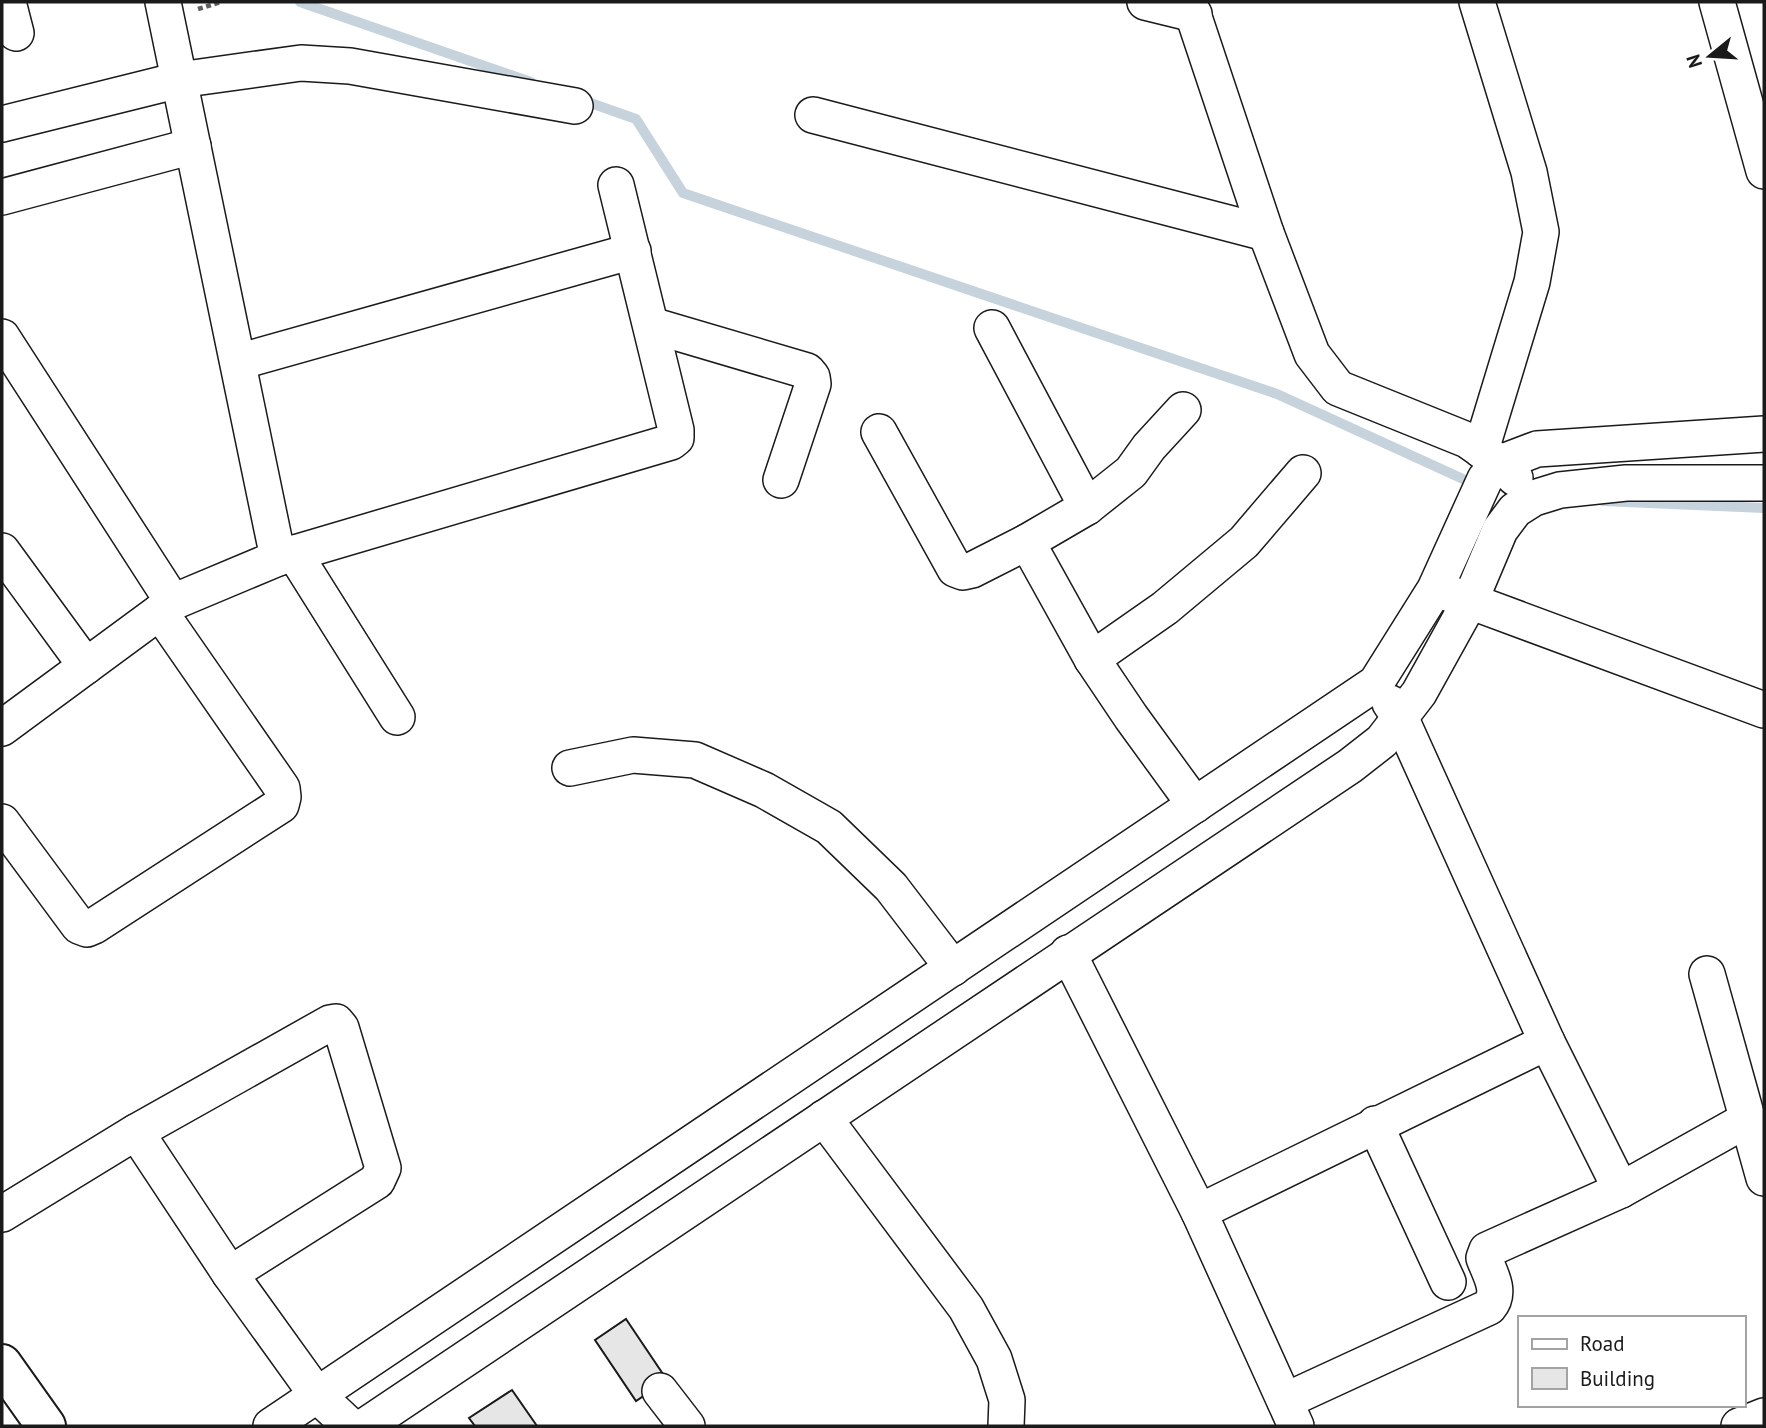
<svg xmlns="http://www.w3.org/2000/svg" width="1766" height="1428" viewBox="0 0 1766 1428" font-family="'PT Sans',sans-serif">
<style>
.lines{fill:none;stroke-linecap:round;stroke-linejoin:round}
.stream{stroke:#c6d2dc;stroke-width:10}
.building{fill:#e6e6e6;stroke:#1a1a1a;stroke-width:2}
.minor-casing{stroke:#1a1a1a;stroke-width:38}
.major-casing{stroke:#1a1a1a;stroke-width:42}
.path{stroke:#5f5f5f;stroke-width:4.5;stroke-dasharray:5 3.5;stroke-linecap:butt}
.minor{stroke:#fff;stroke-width:35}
.major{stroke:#fff;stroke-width:38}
</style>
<rect width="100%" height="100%" fill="#fff"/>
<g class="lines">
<!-- stream -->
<g class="stream">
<polyline points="300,2 531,82"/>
<polyline points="582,100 636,119 683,193 1277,394 1463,479"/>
<polyline points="1603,501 1764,508"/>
</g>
</g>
<!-- building -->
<g class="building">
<polygon points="626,1319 667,1380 636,1401 595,1340"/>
<polygon points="512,1390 537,1426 475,1426 469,1418"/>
</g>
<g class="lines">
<!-- minor casing -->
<g class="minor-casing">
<g id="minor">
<polyline points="8,2 16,33"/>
<polyline points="1145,2 1194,14"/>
<polyline points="1189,2 1266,233 1312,354 1338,388 1467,440 1500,463 1515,478"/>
<polyline points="1477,2 1529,172 1541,232 1532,282 1481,450"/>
<polyline points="1717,2 1764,171"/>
<polyline points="813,115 1266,233"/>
<polyline points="2,124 179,80 301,63 350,66 575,106"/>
<polyline points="2,197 193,146"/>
<polyline points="651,325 807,371 812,377 813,384 781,480"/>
<polyline points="992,328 1087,507"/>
<polyline points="2,337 173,602"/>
<polyline points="238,362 633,251"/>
<polyline points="1183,410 1149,447 1131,472 1087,507 1027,542 1092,659 1131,717 1195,805"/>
<polyline points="879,432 955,569 963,572 972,570 1027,542"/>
<polyline points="2,551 86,666"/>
<polyline points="294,553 397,717"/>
<polyline points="278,558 671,442 676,438 676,430 616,185"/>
<polyline points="1448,593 1764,710"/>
<polyline points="1092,659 1165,608 1244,542 1303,473"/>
<polyline points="1390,703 1401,719 1547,1042 1621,1190 1748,1119"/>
<polyline points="2,728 173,602 278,558 163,2"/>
<polyline points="570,768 633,755 695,760 764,790 829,827 891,887 953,968"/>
<polyline points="2,822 79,926 87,929 94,926 281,805 283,797 282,788 160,612"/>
<polyline points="1068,953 1199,1212"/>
<polyline points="1707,974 1764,1178"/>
<polyline points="824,1118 966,1308 994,1359 1007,1400 1006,1426"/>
<polyline points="1375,1124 1448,1282"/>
<polyline points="136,1132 230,1274 317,1395 350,1426"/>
<polyline points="2,1214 136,1132 330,1023 336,1022 341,1028 383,1168 377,1181 230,1274"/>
<polyline points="660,1391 687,1426"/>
<path d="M1285 1401 1489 1307C1502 1292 1490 1274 1484 1258L1487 1250 1621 1190"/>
<polyline points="271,1426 1376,683 1435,589 1485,479 1500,463 1537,449 1764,434"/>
<polyline points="365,1426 1350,766 1382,741 1419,693 1470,601 1500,530 1515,510 1534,498 1560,490 1626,483 1764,483"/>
<polyline points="1296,1426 1199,1212 1547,1042"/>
<polyline points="1739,1426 1764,1416"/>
</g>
</g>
<!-- major casing -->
<g class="major-casing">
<polyline id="major" points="2,1364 46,1426"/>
</g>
<!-- path -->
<polyline class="path" points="198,9 221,2"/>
<!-- minor -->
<use href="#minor" class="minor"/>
<!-- major -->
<use href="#major" class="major"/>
</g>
<!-- border -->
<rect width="1766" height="1428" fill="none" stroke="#1a1a1a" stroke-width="7"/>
<!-- legend -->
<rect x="1518" y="1316" width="228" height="91" fill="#ffffff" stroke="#a3a3a3" stroke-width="2"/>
<rect x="1532" y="1339" width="35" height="10" fill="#ffffff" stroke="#a3a3a3" stroke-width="2"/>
<text x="1580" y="1351" font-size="21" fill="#1a1a1a">Road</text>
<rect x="1532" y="1368" width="35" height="21" fill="#e6e6e6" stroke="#a3a3a3" stroke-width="2"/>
<text x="1580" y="1386" font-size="21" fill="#1a1a1a">Building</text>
<!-- north arrow -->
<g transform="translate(1710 56) rotate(252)" stroke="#ffffff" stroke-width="5" paint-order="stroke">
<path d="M0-5L12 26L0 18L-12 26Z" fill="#1a1a1a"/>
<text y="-10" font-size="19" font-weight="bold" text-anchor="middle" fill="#1a1a1a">N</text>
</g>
</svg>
